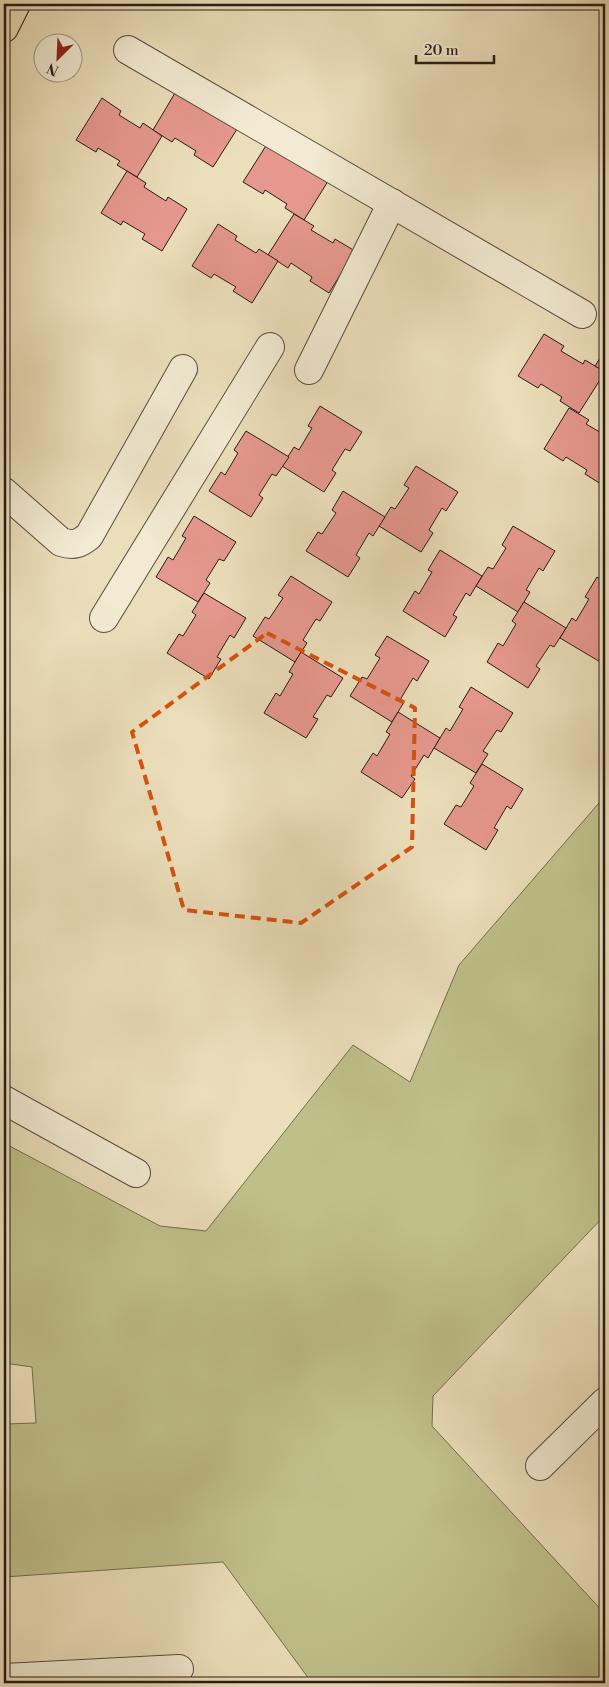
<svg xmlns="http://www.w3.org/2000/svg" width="609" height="1687" viewBox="0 0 609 1687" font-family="'Libre Bodoni',serif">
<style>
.green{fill:#bfbf8a;stroke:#736e50}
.building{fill:#e6988e;stroke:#271c17}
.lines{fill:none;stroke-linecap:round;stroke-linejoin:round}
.minor-casing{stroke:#584c40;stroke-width:30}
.major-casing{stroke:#271c17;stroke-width:30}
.minor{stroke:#f2ead2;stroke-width:28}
.major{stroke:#ebdeba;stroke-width:28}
.marked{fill:none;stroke:#d5530d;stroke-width:4;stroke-dasharray:10 6;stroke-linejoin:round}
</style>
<rect width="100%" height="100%" fill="#ebdeba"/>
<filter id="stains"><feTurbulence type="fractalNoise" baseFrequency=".004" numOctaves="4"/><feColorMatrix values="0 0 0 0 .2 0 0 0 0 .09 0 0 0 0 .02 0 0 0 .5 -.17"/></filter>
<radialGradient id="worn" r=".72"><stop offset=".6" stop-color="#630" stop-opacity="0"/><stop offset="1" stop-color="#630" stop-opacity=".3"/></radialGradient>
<!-- green -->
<polygon class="green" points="605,796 605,1215 433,1396 432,1426 605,1614 605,1683 312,1683 223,1562 4,1577 4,1424 36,1423 32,1367 4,1363 4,1143 160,1226 206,1231 353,1045 410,1082 459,965"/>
<!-- building -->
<g class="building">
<polygon points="178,88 195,105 217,118 220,114 239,126 213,167 194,155 196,151 175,138 172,142 153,130"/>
<polygon points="102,98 121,111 119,115 140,128 143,123 162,136 137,177 117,165 120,161 98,148 96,152 76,140"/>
<polygon points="269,141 286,157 308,171 310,166 330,178 304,220 285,208 287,204 265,190 263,194 243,182"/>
<polygon points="127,171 146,183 144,187 166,201 168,197 187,209 162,251 142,239 145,234 123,221 121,225 101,213"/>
<polygon points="294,214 314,226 311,230 333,243 335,239 355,251 329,293 310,281 312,277 291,263 288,268 268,255"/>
<polygon points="218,224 237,236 235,240 256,253 259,249 278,261 252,303 233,291 236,287 214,274 211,278 192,266"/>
<polygon points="544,334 564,346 561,351 583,364 585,360 605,372 579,413 560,401 562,397 541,384 538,388 518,376"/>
<polygon points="605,350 605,372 595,366"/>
<polygon points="320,406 362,432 350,451 345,449 332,470 336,473 324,492 282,466 294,447 299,450 312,428 308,426"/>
<polygon points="569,408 589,420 586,424 605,435 604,486 585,474 587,470 566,457 563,461 544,449"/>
<polygon points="246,431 289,457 276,476 272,474 259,495 263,498 251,517 209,491 221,472 225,475 238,453 234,450"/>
<polygon points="416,466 458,492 446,511 442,508 429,530 433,533 421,552 379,526 391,507 395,509 409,488 404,485"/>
<polygon points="343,491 385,517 373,536 369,533 356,555 360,558 348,577 306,551 318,532 322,534 336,513 332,510"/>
<polygon points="194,516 236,542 224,561 219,559 206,580 210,583 198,602 156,577 168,557 173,560 186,538 182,536"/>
<polygon points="513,526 555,551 543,571 539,568 526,590 530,592 518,612 476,586 488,567 493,569 506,548 502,545"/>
<polygon points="440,550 482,576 470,596 466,593 453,615 457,617 445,637 403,611 415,591 419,594 432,572 428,570"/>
<polygon points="291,576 332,602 320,621 316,619 303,640 307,643 295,662 253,636 265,617 269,619 283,598 278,595"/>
<polygon points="597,577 605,582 605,658 602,663 560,638 572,618 576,621 589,599 585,597"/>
<polygon points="204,593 246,618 234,638 230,635 217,657 221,659 209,679 167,653 179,634 183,636 196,615 192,612"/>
<polygon points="524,602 566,628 554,647 550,645 536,666 540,669 528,688 487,662 498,643 503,646 516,624 512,621"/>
<polygon points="387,636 429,661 417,681 413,678 400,700 404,702 392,722 350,696 362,677 367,679 380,658 375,655"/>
<polygon points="301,652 343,678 331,697 327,695 313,717 318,719 306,738 264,713 276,693 280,696 293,674 289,672"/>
<polygon points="471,687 513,713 501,732 497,730 483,751 488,754 476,773 434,748 446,728 450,731 463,709 459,707"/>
<polygon points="398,712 440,738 428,758 424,755 411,776 415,779 402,798 361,772 373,753 377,756 390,734 386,732"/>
<polygon points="482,764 523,789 511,809 507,806 494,828 498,830 486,850 444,824 456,805 461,807 474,786 470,783"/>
</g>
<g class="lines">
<!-- minor casing -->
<g class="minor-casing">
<g id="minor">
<polyline points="128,50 582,314"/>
<polyline points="309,370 392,203"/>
<path d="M4 492 61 542C74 546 79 544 89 536L183 369"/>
<polyline points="104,618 270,347"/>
<polyline points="4,1100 136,1173"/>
<polyline points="540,1466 605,1402"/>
<polyline points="4,1678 179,1669"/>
</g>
</g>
<!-- major casing -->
<g class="major-casing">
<polyline id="major" points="4,28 16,4"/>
</g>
<!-- minor -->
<use href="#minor" class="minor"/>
<!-- major -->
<use href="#major" class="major"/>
</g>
<!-- marked area -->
<path class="marked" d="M267 633 415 708 412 847 301 923 184 910 132 732Z"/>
<!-- margin -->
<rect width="609" height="1687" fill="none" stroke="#ebdeba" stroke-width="20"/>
<rect x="5" y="5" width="599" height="1677" fill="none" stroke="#271c17" stroke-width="2.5"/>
<rect x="10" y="10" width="589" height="1667" fill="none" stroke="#271c17"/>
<!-- north arrow -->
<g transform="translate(58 58) rotate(204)"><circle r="24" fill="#f2ead2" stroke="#a19887"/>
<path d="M0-4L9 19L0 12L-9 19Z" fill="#8f2418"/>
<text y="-8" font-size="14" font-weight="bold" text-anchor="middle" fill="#271c17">N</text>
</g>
<!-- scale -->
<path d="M416 55v8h78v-8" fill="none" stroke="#271c17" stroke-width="2.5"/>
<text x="424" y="55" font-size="15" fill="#271c17" stroke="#f2ead2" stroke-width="4" paint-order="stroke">20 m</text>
<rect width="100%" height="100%" filter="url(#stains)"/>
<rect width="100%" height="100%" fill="url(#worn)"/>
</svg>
